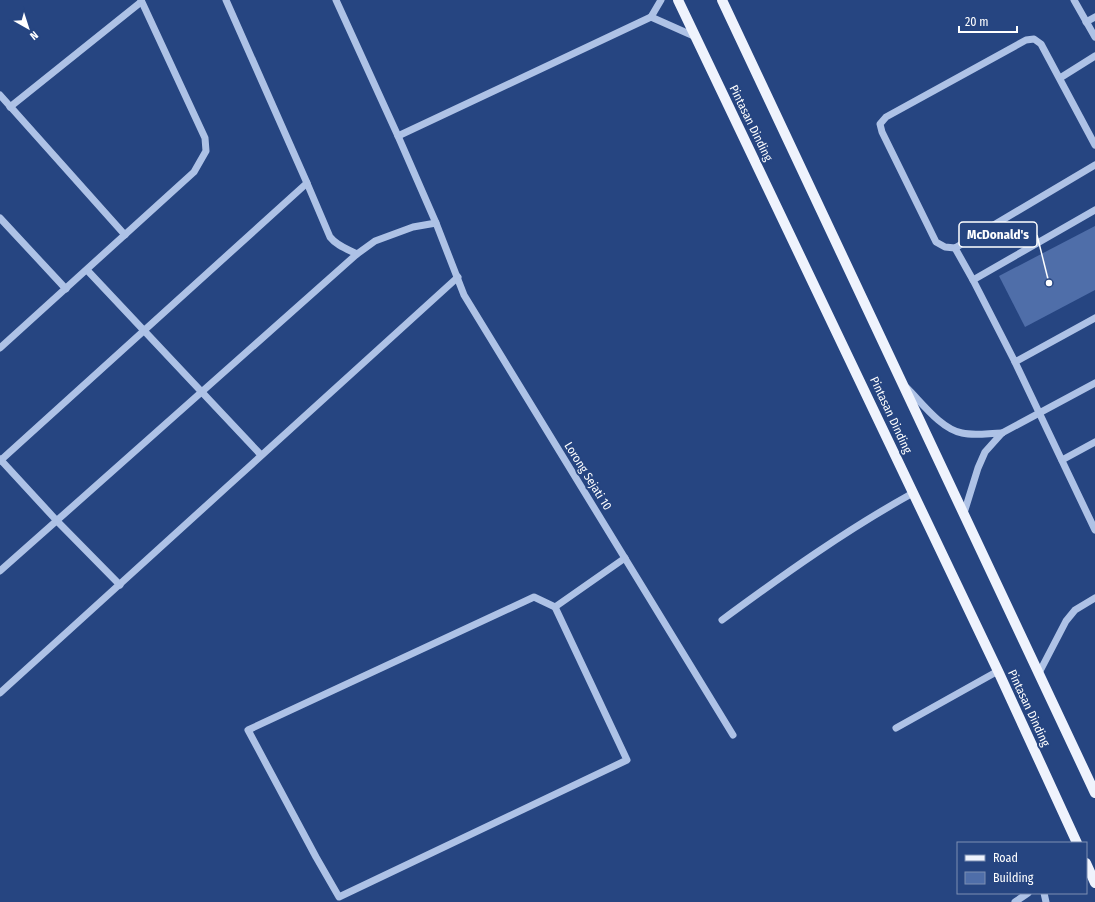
<svg xmlns="http://www.w3.org/2000/svg" width="1095" height="902" viewBox="0 0 1095 902" font-family="'Fira Sans Condensed',sans-serif">
<style>
.building{fill:#4f6ea9}
.lines{fill:none;stroke-linecap:round;stroke-linejoin:round}
.minor{stroke:#aec2e6;stroke-width:7}
.major{stroke:#eff3fd;stroke-width:10}
.labels{text-anchor:middle;dominant-baseline:central;stroke-width:4;stroke-linejoin:round;paint-order:stroke}
.street-label{font-size:12px;fill:#fff;stroke:#264581}
.leader{fill:none;stroke:#fff;stroke-width:1.5}
.callout-dot{fill:#fff;stroke:#264581;stroke-width:1.5}
.callout{fill:#264581;stroke:#fff;stroke-width:1.5}
.callout-label{font-size:13px;text-anchor:middle;font-weight:bold;fill:#fff}
</style>
<rect width="100%" height="100%" fill="#264581"/>
<!-- building -->
<polygon class="building" points="1095,226 1095,290 1025,327 999,276"/>
<g class="lines">
<!-- minor -->
<g class="minor">
<polyline points="336,0 398,136 436,223 464,295 733,735"/>
<polyline points="1074,0 1095,37"/>
<polyline points="651,17 696,37"/>
<polyline points="1086,22 1095,17"/>
<polyline points="1060,78 1095,56"/>
<polyline points="0,95 125,235"/>
<polyline points="10,107 141,2"/>
<polyline points="398,136 651,17 661,0"/>
<polyline points="1095,145 1041,44 1034,39 1026,40 886,117 880,124 882,132 936,242 945,247 955,248 1095,165"/>
<path d="M307 183 330 237C337 246 347 249 357 254"/>
<polyline points="1095,210 973,280 1015,362 1095,318"/>
<polyline points="0,218 66,289"/>
<polyline points="955,248 973,280"/>
<polyline points="87,270 261,455"/>
<polyline points="0,348 194,172 206,151 205,138 141,0"/>
<polyline points="1015,362 1095,530"/>
<path d="M907 388C922 403 941 429 962 433 975 436 989 433 1002 433"/>
<polyline points="0,459 57,521 120,585"/>
<polyline points="1062,460 1095,442"/>
<polyline points="0,461 307,183 226,0"/>
<polyline points="964,513 978,468 985,452 1002,433 1095,383"/>
<polyline points="0,571 357,254 375,241 413,227 436,223"/>
<polygon points="534,597 555,607 627,760 339,897 316,857 248,730"/>
<polyline points="555,607 625,558"/>
<path d="M722 620C783 575 846 530 913 493"/>
<polyline points="1039,673 1066,621 1075,610 1095,598"/>
<path d="M0 693C153 555 305 415 458 277"/>
<polyline points="896,728 998,671"/>
<polyline points="1044,893 1046,902"/>
<polyline points="1015,902 1028,893"/>
</g>
<!-- major -->
<g class="major">
<polyline points="678,0 998,671 1077,843"/>
<polyline points="722,0 1095,793"/>
<polyline points="1086,863 1095,883"/>
</g>
</g>
<g class="labels">
<!-- street labels -->
<g class="street-label">
<text transform="translate(751 123) rotate(64)">Pintasan Dinding</text>
<text transform="translate(891 415) rotate(65)">Pintasan Dinding</text>
<text transform="translate(588 476) rotate(58)">Lorong Sejati 10</text>
<text transform="translate(1029 708) rotate(65)">Pintasan Dinding</text>
</g>
</g>
<!-- callouts -->
<path class="leader" d="M1049 283L1037 235"/>
<circle class="callout-dot" cx="1049" cy="283" r="4"/>
<rect class="callout" x="959" y="222" width="78" height="25" rx="4"/>
<g class="callout-label">
<text x="998" y="239">McDonald's</text>
</g>
<!-- legend -->
<rect x="957" y="842" width="130" height="52" fill="#264581" stroke="#7d8fb3"/>
<rect x="965" y="855" width="20" height="6" fill="#eff3fd" stroke="#7d8fb3"/>
<text x="993" y="862" font-size="12" fill="#ffffff">Road</text>
<rect x="965" y="872" width="20" height="12" fill="#4f6ea9" stroke="#7d8fb3"/>
<text x="993" y="882" font-size="12" fill="#ffffff">Building</text>
<!-- north arrow -->
<g transform="translate(28 28) rotate(141)" stroke="#264581" stroke-width="3" paint-order="stroke">
<path d="M0-3L7 15L0 10L-7 15Z" fill="#ffffff"/>
<text y="-6" font-size="11" font-weight="bold" text-anchor="middle" fill="#ffffff">N</text>
</g>
<!-- scale -->
<path d="M959 26v6h58v-6" fill="none" stroke="#ffffff" stroke-width="2"/>
<text x="965" y="26" font-size="12" fill="#ffffff" stroke="#264581" stroke-width="3" paint-order="stroke">20 m</text>
</svg>
